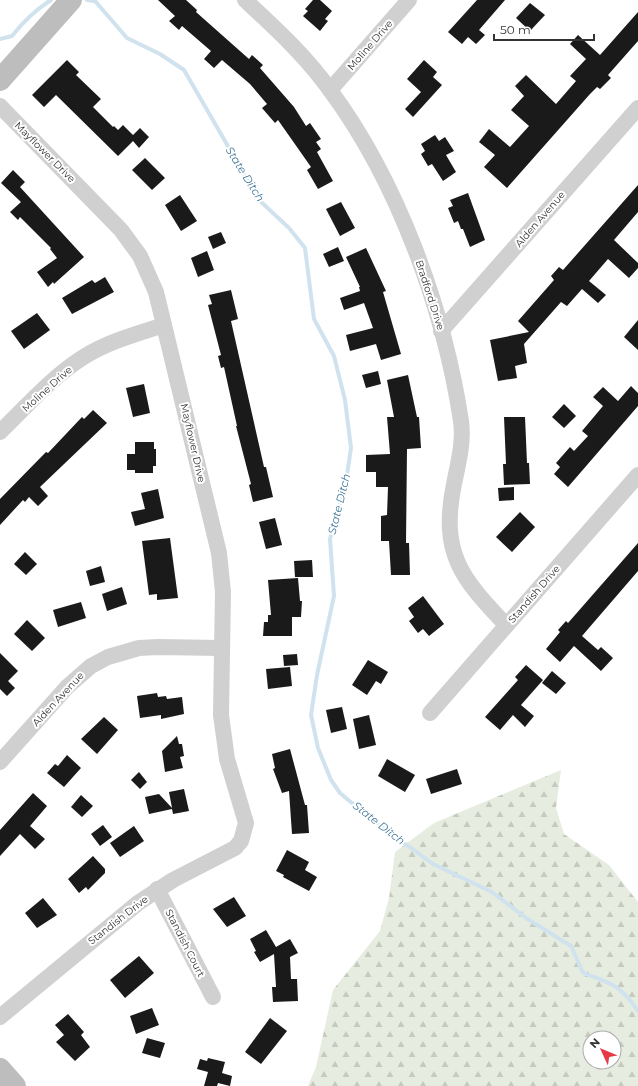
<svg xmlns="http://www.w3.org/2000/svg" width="638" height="1086" viewBox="0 0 638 1086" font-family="Montserrat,sans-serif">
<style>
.forest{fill:url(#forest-firs);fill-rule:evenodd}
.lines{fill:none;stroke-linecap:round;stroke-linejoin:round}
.stream{stroke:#cfe2ee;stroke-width:4}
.building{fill:#1a1a1a}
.street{stroke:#d0d0d0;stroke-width:16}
.secondary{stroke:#bdbdbd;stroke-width:22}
.labels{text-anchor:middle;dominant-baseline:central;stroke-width:4;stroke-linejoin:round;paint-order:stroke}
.street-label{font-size:10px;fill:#333;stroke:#fff}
.water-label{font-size:11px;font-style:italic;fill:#3f7597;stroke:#fff}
</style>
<defs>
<pattern id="forest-firs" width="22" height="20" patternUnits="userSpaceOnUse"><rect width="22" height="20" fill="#e6ecdf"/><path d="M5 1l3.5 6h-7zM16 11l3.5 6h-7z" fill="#c6cbc0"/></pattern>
</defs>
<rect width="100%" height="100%" fill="#fff"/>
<!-- forest -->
<path class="forest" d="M561 770 556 808 564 834 609 865 638 902V1086H308L316 1067 333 990 380 931 389 898 395 852 434 823ZM590 1038H614V1062H590Z"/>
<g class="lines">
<!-- stream -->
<g class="stream">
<path d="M87 0 95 1 127 38 160 54 184 70 259 200 289 228 305 248 314 319 334 356 345 400 351 448 346 482 330 539 334 596 317 675 311 715 318 748 331 780 340 793 371 819 433 864 492 892 526 918 571 946 583 973C612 983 621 986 638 1011"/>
<path d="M0 39 12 36C23 22 35 10 51 0"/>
</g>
</g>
<!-- building -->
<g class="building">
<polygon points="158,0 186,0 197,10 196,12 249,59 252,55 263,65 260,68 294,107 306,126 310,123 321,139 316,142 321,149 317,152 333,181 318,189 307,170 311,167 278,120 275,123 262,108 267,104 250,84 222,60 214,68 204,59 211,51 182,26 179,30 169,21 175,16"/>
<polygon points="313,0 320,0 332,11 325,19 328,21 320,31 303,16 308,11 305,9"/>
<polygon points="477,0 505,0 479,30 485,35 476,44 468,37 462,44 448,32"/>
<polygon points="530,3 545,15 530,31 516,18"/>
<polygon points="638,12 638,41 608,75 611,78 600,89 597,87 590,94 507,188 484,167 495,155 479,142 489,129 510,147 529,126 511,110 524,96 515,86 526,75 556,104 576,81 570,76 586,59 570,44 578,35 600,55"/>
<polygon points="67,60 79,72 76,75 101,99 93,107 113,127 114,126 118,130 123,125 133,135 140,128 149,137 139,148 133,141 118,156 56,95 44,107 32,95"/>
<polygon points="424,60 437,72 433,77 442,85 413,117 405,109 421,92 407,79"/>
<polygon points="435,135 439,141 445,137 454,151 446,155 456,172 443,181 432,164 428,166 421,154 425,151 421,144"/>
<polygon points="145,158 165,178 152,190 132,170"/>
<polygon points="13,170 25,182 20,187 84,257 54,284 53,282 48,287 37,272 57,258 50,249 51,248 20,217 18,220 10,212 21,202 1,183"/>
<polygon points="638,185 638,212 614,240 638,263 638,268 629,278 608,259 589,281 606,295 598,303 582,289 567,306 561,302 524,344 527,363 515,366 517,378 498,381 490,340 529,332 518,321 554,280 551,276 559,267 563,270"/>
<polygon points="468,193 485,240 470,247 463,229 461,229 458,221 454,223 448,208 453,206 450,200"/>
<polygon points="180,195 197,221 181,231 165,205"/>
<polygon points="341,202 355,228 340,236 326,209"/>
<polygon points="221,232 226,243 213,249 208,237"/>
<polygon points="338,247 344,261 329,267 323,254"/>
<polygon points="366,248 386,291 383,292 401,354 381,360 376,344 350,351 346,335 373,328 364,303 344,310 340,298 360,291 359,287 360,287 346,257"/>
<polygon points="207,251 214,270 198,277 191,258"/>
<polygon points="105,277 114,292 72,314 62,298 92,280 95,283"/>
<polygon points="231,290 238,319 231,321 264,467 266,467 273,497 253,502 249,485 251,484 236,426 237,426 224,367 221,368 218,356 221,355 208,305 212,304 209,295"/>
<polygon points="37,313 50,330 24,349 11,331"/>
<polygon points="638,320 638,350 624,337"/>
<polygon points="378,371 381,384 366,388 362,375"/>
<polygon points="408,375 417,417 419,417 421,448 407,449 406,543 409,543 410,575 391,575 389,541 381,541 381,516 387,515 388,487 376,487 376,472 366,472 366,455 390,454 387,417 394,417 387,380"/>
<polygon points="144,384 150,413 133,417 126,388"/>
<polygon points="631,386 638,393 638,406 568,487 554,474 560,467 556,463 570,447 574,451 588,436 582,431 603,406 593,397 603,387 618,401"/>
<polygon points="564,404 576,416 564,428 552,417"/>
<polygon points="93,410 107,423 40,487 48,496 38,506 29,497 25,502 23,500 0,525 0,499 46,452 48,453 82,417 84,419"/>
<polygon points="504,417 525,417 527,463 529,463 530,484 504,485 503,464 506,464"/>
<polygon points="135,442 154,442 154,449 156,449 156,466 153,466 153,473 135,473 135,470 127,470 127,454 135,454"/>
<polygon points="514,487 514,500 499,501 498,488"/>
<polygon points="158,489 164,518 135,526 131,512 145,509 141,493"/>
<polygon points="520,512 535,527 512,552 496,537"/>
<polygon points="275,518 282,545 266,549 259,522"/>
<polygon points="170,538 178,598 157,600 157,594 149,595 142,541"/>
<polygon points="638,543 638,571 582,636 598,650 601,647 613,658 601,671 574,646 560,662 546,649 560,632 558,630 566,621 568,623"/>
<polygon points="25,552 37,564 26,575 14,564"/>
<polygon points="312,560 313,577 295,577 294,561"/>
<polygon points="101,566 105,582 90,586 86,571"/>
<polygon points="298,578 300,601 302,601 301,617 292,617 292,636 263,636 264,622 268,622 268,615 271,615 268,580"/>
<polygon points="122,587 127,604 107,611 102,594"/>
<polygon points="423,596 444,624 429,636 423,629 418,633 409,621 414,617 408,608"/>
<polygon points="81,602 86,618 58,627 53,610"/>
<polygon points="27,620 45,638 32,651 14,634"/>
<polygon points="0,653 18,671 8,681 15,688 7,696 0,689"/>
<polygon points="297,654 298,665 284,666 283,655"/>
<polygon points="368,660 388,672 381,684 376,681 367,695 352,685"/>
<polygon points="526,665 543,680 521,705 534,716 525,727 513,715 500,730 485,717 518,680 515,677"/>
<polygon points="290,667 292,686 268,689 266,669"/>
<polygon points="552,671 566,683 556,694 542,683"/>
<polygon points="157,693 158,697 166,696 167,699 182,697 184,714 161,719 161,715 140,718 137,696"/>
<polygon points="342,707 347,729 331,733 326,710"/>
<polygon points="369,715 376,745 359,749 353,719"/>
<polygon points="104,717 118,730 97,754 81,739"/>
<polygon points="177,736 179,744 182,744 184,756 180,757 183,768 165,772 162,751"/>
<polygon points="290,749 305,805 307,805 309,833 292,834 289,791 282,793 273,769 275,768 272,754"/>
<polygon points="67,755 81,768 64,787 47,773 55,764 58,766"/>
<polygon points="387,759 415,775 405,792 378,776"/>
<polygon points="457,769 462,784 431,794 426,779"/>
<polygon points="139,772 147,782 140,789 131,780"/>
<polygon points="184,789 189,811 173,814 172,809 149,814 145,797 159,794 172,808 169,792"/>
<polygon points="33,793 47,806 30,826 45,839 35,849 20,834 0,856 0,830"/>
<polygon points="81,795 93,806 82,817 71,807"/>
<polygon points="103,825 112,837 100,846 91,834"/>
<polygon points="134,826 144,841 120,857 110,843"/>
<polygon points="287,850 309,862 305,870 317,877 309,891 283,877 284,875 276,871"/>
<polygon points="93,856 105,869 105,873 88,890 86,887 79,893 68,879"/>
<polygon points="234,897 246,916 227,927 213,909"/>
<polygon points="43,898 57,915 37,928 25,913"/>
<polygon points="266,930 276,947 290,939 298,953 290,957 291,979 297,979 298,1001 273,1002 272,987 276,987 274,954 260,962 254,952 256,951 250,939"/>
<polygon points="139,956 154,973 125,998 110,980"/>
<polygon points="152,1008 159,1025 136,1034 130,1016"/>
<polygon points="68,1014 84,1032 81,1035 90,1047 75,1061 56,1042 64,1035 55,1025"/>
<polygon points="270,1018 287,1031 261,1064 245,1052"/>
<polygon points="147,1038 165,1043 160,1058 142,1053"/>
<polygon points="208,1058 225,1062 222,1073 232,1076 230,1086 218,1083 217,1086 204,1086 208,1072 197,1069 200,1059 207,1061"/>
</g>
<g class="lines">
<!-- street -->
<g class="street">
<path d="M245 0C275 28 306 56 330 90 398 182 444 309 461 421 464 442 458 464 454 484 440 553 461 578 506 625"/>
<polyline points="330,90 409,0"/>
<polyline points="0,106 121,230 140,256 156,292 219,553 223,592 221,715 227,759 246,823 241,841 235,848 173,880 138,903 0,1017"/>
<polyline points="441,331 638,108"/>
<path d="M0 432C26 407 51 378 82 358 107 342 136 334 164 325"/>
<polyline points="430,713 638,475"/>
<polyline points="0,762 67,687 91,666 108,657 139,648 158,647 221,648"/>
<polyline points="157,889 213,997"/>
</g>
<!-- secondary -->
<g class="secondary">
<polyline points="0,80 71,0"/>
<polyline points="0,1069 15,1086"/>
</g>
</g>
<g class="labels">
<!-- street labels -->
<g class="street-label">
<text transform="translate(370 45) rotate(-49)">Moline Drive</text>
<text transform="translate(45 152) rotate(45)">Mayflower Drive</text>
<text transform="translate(540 219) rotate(-49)">Alden Avenue</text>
<text transform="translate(430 295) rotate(72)">Bradford Drive</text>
<text transform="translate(47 389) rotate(-42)">Moline Drive</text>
<text transform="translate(193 443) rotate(77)">Mayflower Drive</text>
<text transform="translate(534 594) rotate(-49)">Standish Drive</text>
<text transform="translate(58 699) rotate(-47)">Alden Avenue</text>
<text transform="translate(118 920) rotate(-38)">Standish Drive</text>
<text transform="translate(185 943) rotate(63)">Standish Court</text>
</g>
<!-- water labels -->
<g class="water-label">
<text transform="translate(245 174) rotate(58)">State Ditch</text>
<text transform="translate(339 504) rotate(-76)">State Ditch</text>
<text transform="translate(379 823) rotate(38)">State Ditch</text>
</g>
</g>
<!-- north arrow -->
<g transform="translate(602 1050) rotate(314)"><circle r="19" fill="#ffffff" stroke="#adadad"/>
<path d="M0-3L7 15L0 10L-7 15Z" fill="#e63946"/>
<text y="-6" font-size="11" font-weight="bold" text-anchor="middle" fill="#333333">N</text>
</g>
<!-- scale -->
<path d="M494 34v6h100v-6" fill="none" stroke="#333333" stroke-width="2"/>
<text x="500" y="34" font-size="12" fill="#333333" stroke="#ffffff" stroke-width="3" paint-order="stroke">50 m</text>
</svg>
